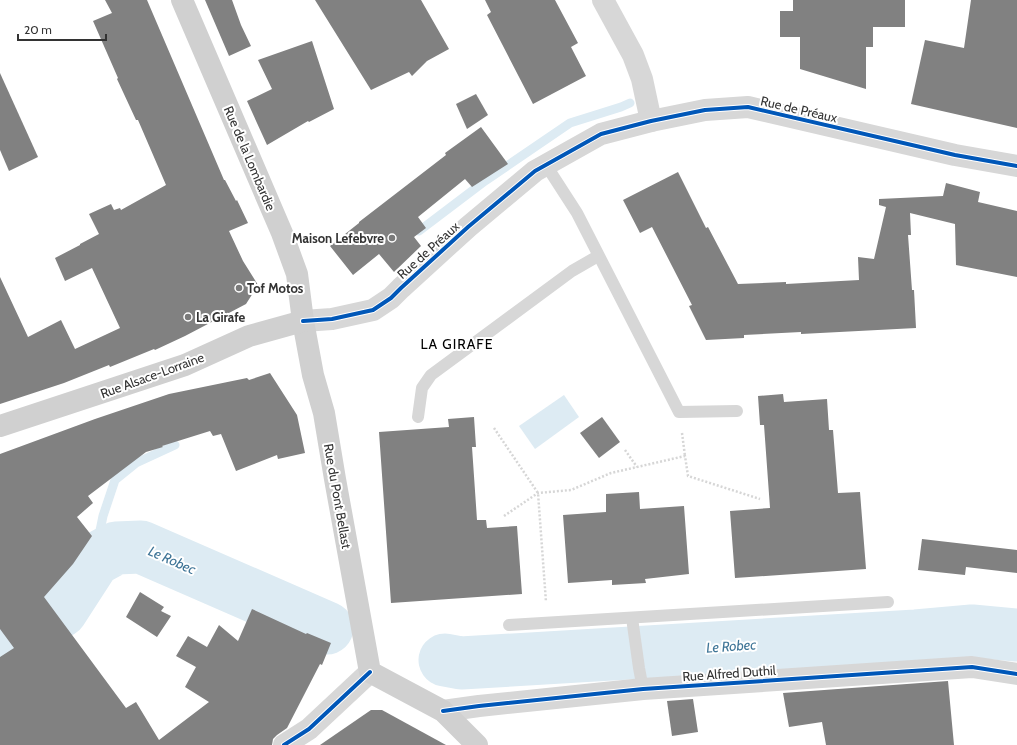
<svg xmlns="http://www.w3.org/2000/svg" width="1017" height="745" viewBox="0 0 1017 745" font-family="Cabin,sans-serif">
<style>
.water{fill:#ddebf3}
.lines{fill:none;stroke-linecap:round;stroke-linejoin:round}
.stream{stroke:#ddebf3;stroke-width:9}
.river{stroke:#ddebf3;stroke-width:53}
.building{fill:#818181}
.path{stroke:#d6d6d6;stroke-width:2.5;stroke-dasharray:2 2;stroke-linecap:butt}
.service{stroke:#d7d7d7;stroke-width:12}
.minor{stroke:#d7d7d7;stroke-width:22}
.tertiary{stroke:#d7d7d7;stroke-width:22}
.secondary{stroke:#d0d0d0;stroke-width:22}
.cycleway-casing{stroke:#fff;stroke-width:6}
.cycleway{stroke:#0057b8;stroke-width:4}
.poi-dot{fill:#7a7a7a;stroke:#fff;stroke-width:1.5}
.labels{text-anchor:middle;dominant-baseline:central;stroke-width:4;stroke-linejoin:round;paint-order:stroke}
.street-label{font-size:13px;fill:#333;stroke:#fff}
.poi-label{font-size:13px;font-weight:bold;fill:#333;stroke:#fff;text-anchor:start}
.neighbourhood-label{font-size:14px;letter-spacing:1px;fill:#000;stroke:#fff}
.water-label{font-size:14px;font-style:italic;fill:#3f7597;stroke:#fff}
</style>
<rect width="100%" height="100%" fill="#fff"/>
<!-- water -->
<polygon class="water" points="564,395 579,417 535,449 519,426"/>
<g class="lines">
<!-- stream -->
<g class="stream">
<polyline points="419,231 485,181 570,123 621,107 630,103"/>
<polyline points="94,560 103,516 115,480 136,463 175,445"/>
</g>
<!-- river -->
<g class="river">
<polyline points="0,649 61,611 94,560 116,548 141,547 327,628"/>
<polyline points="445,660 461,663 916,636 972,631 1017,635"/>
</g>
</g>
<!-- building -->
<g class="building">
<polygon points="105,0 147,0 224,180 225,180 236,201 237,200 248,223 229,231 243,261 258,285 246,304 185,336 155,350 154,349 110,367 109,365 64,383 0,404 0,277 28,337 61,320 75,349 120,328 92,268 65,281 55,258 80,245 80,244 99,234 89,214 111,204 114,210 120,208 121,210 166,185 138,120 136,120 117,79 118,78 93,21 112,13"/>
<polygon points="205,0 232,0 241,25 251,46 229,56"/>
<polygon points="315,0 421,0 449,49 427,61 412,76 409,72 371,90"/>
<polygon points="485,0 555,0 578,43 571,47 586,76 533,104 487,15 491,12"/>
<polygon points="793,0 905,0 905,27 873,27 873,47 866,47 866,89 800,69 800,37 780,37 780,11 793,11"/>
<polygon points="971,0 1017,0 1017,128 911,104 925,40 964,48"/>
<polygon points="312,41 334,109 309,122 308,121 267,145 247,101 272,89 258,60"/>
<polygon points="0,73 38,157 9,171 0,150"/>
<polygon points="476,94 488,115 467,129 456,104"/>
<polygon points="481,127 508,164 472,187 465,179 418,217 426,228 414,237 421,246 394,272 379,254 353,275 330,246 359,223 359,222 446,155 445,153"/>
<polygon points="678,172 706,228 708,227 738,284 786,282 786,284 859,280 858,257 874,259 886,207 879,205 879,199 943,196 946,183 980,192 978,202 1017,211 1017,277 956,265 955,224 910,213 911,235 908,235 912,290 914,290 916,328 801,334 801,332 744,335 744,338 706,340 689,306 692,305 652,227 640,233 623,200"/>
<polygon points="270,373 297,415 305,453 278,459 277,455 236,471 221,434 213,436 210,431 162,446 163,447 146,452 88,496 93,503 77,517 92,536 73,564 44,597 126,708 136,702 159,740 209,702 185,687 196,667 176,656 188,636 207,647 219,625 238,641 252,609 306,634 307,633 331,643 322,665 320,664 287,728 277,735 273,739 272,745 0,745 0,657 14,648 0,629 0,454 95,419 169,394 247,378 249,380"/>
<polygon points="783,394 784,402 827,399 829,430 833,430 838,493 860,492 866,569 735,578 730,511 770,508 764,425 760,425 758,396"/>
<polygon points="474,417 476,447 472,447 477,520 486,520 487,528 517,526 522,594 391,603 379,432 449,427 448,419"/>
<polygon points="602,417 620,442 599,458 580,433"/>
<polygon points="639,492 640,509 684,506 689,574 645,579 646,583 612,585 612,580 568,583 563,515 606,512 606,494"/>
<polygon points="922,539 1017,550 1017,573 966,567 965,575 918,570"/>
<polygon points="140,592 164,607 161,611 171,616 157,637 126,617"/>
<polygon points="948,681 954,745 826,745 822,722 789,727 783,693"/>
<polygon points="693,699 698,732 672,736 667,701"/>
<polygon points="371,710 382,710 446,745 320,745"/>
</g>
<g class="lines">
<!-- path -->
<g class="path">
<polyline points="494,428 538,493 546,602"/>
<polyline points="682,433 685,456"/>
<polyline points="625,450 637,467"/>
<polyline points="504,516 538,493 571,490 611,473 685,456 688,476 760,499"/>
</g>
<!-- service -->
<g class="service">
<polyline points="546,165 577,213 679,412 737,411"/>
<polyline points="418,417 422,388 431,375 572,271 598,256"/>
<polyline points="632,618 639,668 643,689"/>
<polyline points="509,625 888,602"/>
</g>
<!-- minor -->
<g class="minor">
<polyline points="603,0 633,55 642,79 651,121"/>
<polyline points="443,711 479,706 643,689 972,667 1017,674"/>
<polyline points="284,745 309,729 370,672"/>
</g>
<!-- tertiary -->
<polyline class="tertiary" points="303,321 332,319 373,310 391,298 401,288 468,227 535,171 601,134 651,121 705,110 748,107 955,155 1017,166"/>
<!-- secondary -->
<g class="secondary">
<polyline points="182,0 282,233 297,274 303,321 313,375 324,413 335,479 370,672 443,711 477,745"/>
<polyline points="0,426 185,365 249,336 303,321"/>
</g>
<!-- cycleway casing -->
<g class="cycleway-casing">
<g id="cycleway">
<polyline points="303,321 332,319 373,310 391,298 401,288 468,227 535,171 601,134 651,121 705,110 748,107 955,155 1017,166"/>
<polyline points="443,711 479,706 643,689 972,667 1017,674"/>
<polyline points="284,745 309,729 370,672"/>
</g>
</g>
<!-- cycleway -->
<use href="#cycleway" class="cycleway"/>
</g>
<!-- markers -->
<g class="poi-dot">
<circle cx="392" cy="238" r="4"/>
<circle cx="239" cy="288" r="4"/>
<circle cx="188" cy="317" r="4"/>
</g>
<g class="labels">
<!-- street labels -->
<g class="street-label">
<text transform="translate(799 109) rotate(13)">Rue de Préaux</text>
<text transform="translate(250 158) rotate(67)">Rue de la Lombardie</text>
<text transform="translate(428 250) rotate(-42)">Rue de Préaux</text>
<text transform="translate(152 375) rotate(-20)">Rue Alsace-Lorraine</text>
<text transform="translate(338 496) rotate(80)">Rue du Pont Bellast</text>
<text transform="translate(729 673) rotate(-4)">Rue Alfred Duthil</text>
</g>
<!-- poi labels -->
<g class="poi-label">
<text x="384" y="238" text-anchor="end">Maison Lefebvre</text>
<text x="247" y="288">Tof Motos</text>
<text x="196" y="317">La Girafe</text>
</g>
<!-- neighbourhood labels -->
<g class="neighbourhood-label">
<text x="457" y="344">LA GIRAFE</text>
</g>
<!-- water labels -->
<g class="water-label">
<text transform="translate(172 560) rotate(24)">Le Robec</text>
<text transform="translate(731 646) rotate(-4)">Le Robec</text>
</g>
</g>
<!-- scale -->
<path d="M18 34v6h88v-6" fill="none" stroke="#333333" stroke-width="2"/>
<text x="24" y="34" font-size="12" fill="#333333" stroke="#ffffff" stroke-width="3" paint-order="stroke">20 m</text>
</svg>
